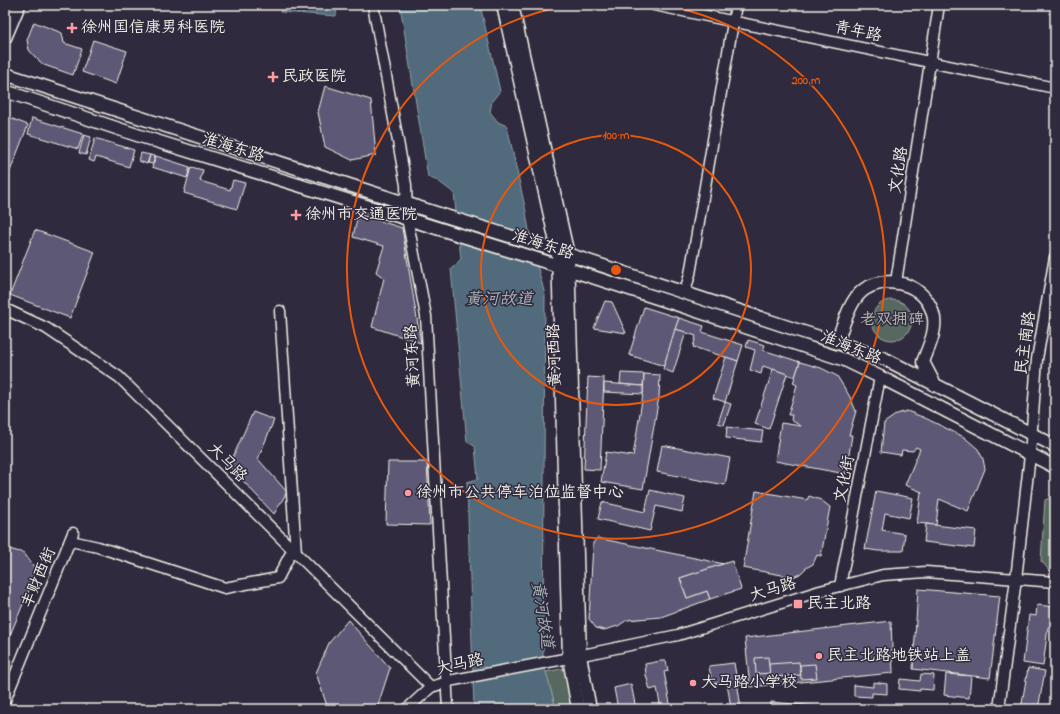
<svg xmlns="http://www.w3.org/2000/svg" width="1060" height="714" viewBox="0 0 1060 714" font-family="'Indie Flower','LXGW WenKai TC',sans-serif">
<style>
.green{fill:#566861;stroke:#a5aca4}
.water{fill:#516a7b;stroke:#92a0a7}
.building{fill:#5d5875;stroke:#f4f1e8}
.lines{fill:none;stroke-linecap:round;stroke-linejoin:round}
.minor-casing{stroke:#f4f1e8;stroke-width:13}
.major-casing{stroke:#f4f1e8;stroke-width:15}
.minor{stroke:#2f2a3d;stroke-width:10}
.major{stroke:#2f2a3d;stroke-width:12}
.minor-bridge-casing{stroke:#f4f1e8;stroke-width:13;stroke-linecap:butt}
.minor-bridge{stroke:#2f2a3d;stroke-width:10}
.ring{fill:none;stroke:#e8590c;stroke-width:2}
.poi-dot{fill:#ff9aa2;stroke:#2f2a3d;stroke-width:1.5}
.labels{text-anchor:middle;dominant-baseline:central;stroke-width:3;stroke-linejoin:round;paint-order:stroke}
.poi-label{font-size:16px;fill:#f4f1e8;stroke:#2f2a3d;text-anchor:start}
.street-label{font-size:16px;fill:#f4f1e8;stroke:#2f2a3d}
.park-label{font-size:16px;fill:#b5bab2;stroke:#2f2a3d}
.water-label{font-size:17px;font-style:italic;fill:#abb4b7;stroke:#2f2a3d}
.centre{fill:#e8590c;stroke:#2f2a3d;stroke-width:2}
.ring-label{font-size:12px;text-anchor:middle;font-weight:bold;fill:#e8590c;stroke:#2f2a3d;stroke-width:3;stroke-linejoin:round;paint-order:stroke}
</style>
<rect width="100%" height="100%" fill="#2f2a3d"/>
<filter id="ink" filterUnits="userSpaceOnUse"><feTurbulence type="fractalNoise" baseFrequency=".025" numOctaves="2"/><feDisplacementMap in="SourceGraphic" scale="8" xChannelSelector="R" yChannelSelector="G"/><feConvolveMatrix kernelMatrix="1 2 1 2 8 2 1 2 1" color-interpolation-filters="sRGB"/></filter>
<g filter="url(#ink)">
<!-- green -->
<g class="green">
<circle cx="892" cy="320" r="20"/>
<polygon points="1055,496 1055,572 1051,572 1041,561 1045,500"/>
<polygon points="566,668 574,709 556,709 546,672"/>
</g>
<!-- water -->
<g class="water">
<polygon points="281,5 337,5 336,16 280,12"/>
<polygon points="400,5 480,5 500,91 492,101 490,112 498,122 507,126 525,207 531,242 545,295 543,661 556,709 474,709 467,482 478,479 475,446 467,442 451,269 461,259 454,193 438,181 428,177"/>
</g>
<!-- building -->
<g class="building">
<polygon points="34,22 62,33 64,43 82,49 73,75 44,65 36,58 29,50 27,40"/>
<polygon points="93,40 127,51 116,84 82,72"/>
<polygon points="325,86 371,100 376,155 352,160 325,147 318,112"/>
<polygon points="5,116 28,125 5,184"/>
<polygon points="32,118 83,134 78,149 28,134"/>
<polygon points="84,135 91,137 86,155 79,153"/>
<polygon points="95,138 134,150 129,167 96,157 94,162 89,160"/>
<polygon points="141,153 150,155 147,164 139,161"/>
<polygon points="150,155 155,156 153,164 148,163"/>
<polygon points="156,156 190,167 187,178 152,167"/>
<polygon points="191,167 203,170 200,181 230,190 233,180 245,183 237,209 184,193"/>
<polygon points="358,214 402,228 421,343 372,327 384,278 376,272 384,246 353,237"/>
<polygon points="35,230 95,252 70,318 10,295"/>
<polygon points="5,271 8,272 5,281"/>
<polygon points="605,301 612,302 626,333 594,328"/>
<polygon points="644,307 679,318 664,366 629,355"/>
<polygon points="679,318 704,326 702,332 743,345 738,361 693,347 696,336 675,329"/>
<polygon points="675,329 686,332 673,373 663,369"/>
<polygon points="748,340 765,345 763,350 800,362 795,377 763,366 761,374 750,370 755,350 746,347"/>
<polygon points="726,357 738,361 725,402 713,398"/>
<polygon points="800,362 821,368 837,376 850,397 856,411 849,435 852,435 846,474 775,461 781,423 801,426 791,420 792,415 788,415 797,385 793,383"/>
<polygon points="773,369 787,374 769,429 755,424"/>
<polygon points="621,373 644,374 643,386 620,384"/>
<polygon points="644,374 660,375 659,397 643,489 601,482 606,452 633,456 643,394"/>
<polygon points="588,377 604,378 600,470 584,469"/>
<polygon points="604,383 643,386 643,394 604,392"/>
<polygon points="725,402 731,404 724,425 718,423"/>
<polygon points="907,411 925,418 964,437 978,449 983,459 985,469 968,511 939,499 936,525 917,523 921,492 922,492 905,485 920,449 916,447 913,451 902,450 901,455 881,452 884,423 897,414"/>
<polygon points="253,412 274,420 258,459 287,492 274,514 229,466"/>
<polygon points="727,427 763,431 761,442 726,438"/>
<polygon points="662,445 730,458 725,485 657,472"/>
<polygon points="388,462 427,462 430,525 386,524"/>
<polygon points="650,490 685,498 682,512 656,506 650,531 598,519 602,502 645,512"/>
<polygon points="756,491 807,500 809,496 821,500 830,507 821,556 817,555 813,564 806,568 800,574 793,577 743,568"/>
<polygon points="876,491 913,498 909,518 885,513 882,530 905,534 903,551 878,551 865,549"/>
<polygon points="926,524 976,530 974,548 924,542"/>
<polygon points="597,538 724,564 680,578 687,598 707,591 710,599 661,617 627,620 618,626 604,630 596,628 589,619 593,543"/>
<polygon points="5,548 24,553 37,571 5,647"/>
<polygon points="732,561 741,589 710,599 707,591 687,598 680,578"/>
<polygon points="918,589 1000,596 990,678 913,669"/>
<polygon points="1037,605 1055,607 1055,628 1048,627 1043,666 1023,663 1029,615 1036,616"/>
<polygon points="348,620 390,668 378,705 359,709 328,709 316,673 329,643"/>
<polygon points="891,621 893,673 750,687 745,638"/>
<polygon points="768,657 770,673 756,674 755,658"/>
<polygon points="661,661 666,661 668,671 664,672 671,709 661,709 657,688 650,690 646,675 645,664"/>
<polygon points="799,662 801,675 770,677 769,664"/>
<polygon points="734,663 737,681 741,709 731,709 727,682 712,684 709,666"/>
<polygon points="815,664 817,678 801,679 800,665"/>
<polygon points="1051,665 1055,665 1055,676 1050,675"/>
<polygon points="1028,668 1045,671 1038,709 1021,709"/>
<polygon points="921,674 934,675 933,690 920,689 920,691 899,689 900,679 920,681"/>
<polygon points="946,674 971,676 969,698 944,695"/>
<polygon points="873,682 887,684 887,694 872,693 872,697 854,696 854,685 873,687"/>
<polygon points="631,684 636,709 618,709 614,688"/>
<polygon points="771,702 827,707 827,709 770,709"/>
</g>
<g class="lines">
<!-- minor casing -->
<g class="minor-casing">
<g id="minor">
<polyline points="373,5 406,185 407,218 426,316 448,709"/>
<polyline points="654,5 1055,88"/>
<polyline points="896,282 939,5"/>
<polyline points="685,292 690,274 736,5"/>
<polyline points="5,309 46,328 119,377 431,687 451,681"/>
<polyline points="280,311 296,553"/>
<polyline points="71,541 98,547 225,588 278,578 293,549"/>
<polyline points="840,586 880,377"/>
<polyline points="573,657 678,635 820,591 883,575 926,572 1055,582"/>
<polyline points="5,700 73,533"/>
<polyline points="407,709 431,687"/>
<polyline points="999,709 1016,579 1030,455 1037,359 1055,257"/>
</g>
</g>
<!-- major casing -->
<g class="major-casing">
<g id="major">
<polyline points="503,5 558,251 569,658 578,709"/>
<polyline points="512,5 568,255 580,656 590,709"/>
<polyline points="5,6 6,5"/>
<polyline points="5,38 19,5"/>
<polyline points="5,74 442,215 558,251 800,331 854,348 885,359 1055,446"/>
<polyline points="5,91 140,136 543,261 676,304 845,360 880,377 1055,467"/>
<path d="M829 340C832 338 838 336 840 334 841 331 842 327 843 325 848 312 853 297 865 289 892 273 928 286 934 318 936 333 928 348 923 362L935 385"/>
</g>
</g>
<!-- minor -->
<use href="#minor" class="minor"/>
<!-- major -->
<use href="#major" class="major"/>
<!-- minor-bridge casing -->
<g class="minor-bridge-casing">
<polyline id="minor-bridge" points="454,680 564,659"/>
</g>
<!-- minor-bridge -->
<use href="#minor-bridge" class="minor-bridge"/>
</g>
</g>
<!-- distance rings -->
<g class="ring">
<circle cx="616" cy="270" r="135"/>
<path d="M663 5A269 269 0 1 1 569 5"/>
</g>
<!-- markers -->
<g class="poi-dot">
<path d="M70 22h4v4h4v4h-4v4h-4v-4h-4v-4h4z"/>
<path d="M271 71h4v4h4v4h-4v4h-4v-4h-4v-4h4z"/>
<path d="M294 209h4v4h4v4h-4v4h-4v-4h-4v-4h4z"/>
<circle cx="408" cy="493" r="4"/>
<rect x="793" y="599" width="10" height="10" rx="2"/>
<circle cx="819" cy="656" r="4"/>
<circle cx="693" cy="683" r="4"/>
</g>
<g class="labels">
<!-- poi labels -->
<g class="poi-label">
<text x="81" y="28">徐州国信康男科医院</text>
<text x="282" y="77">民政医院</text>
<text x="305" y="215">徐州市交通医院</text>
<text x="416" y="493">徐州市公共停车泊位监督中心</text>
<text x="807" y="604">民主北路</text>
<text x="827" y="656">民主北路地铁站上盖</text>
<text x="701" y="683">大马路小学校</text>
</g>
<!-- street labels -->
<g class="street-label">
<text transform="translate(858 32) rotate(12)">青年路</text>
<text transform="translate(233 148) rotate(17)">淮海东路</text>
<text transform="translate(899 170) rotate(-81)">文化路</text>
<text transform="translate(543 245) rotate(18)">淮海东路</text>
<text transform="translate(1026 343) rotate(-82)">民主南路</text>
<text transform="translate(851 348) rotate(22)">淮海东路</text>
<text transform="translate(555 355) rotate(-92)">黄河西路</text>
<text transform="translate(413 356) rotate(-93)">黄河东路</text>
<text transform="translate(227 463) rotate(45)">大马路</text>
<text transform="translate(845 479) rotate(-79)">文化街</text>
<text transform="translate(39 578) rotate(-67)">丰财西街</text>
<text transform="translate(773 590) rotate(-17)">大马路</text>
<text transform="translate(460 665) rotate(-13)">大马路</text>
</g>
<!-- park labels -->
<g class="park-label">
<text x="892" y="320">老双拥碑</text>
</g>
<!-- water labels -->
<g class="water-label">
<text x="499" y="299">黄河故道</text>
<text transform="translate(542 615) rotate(81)">黄河故道</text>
</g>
</g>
<circle cx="616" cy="270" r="6" class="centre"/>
<g class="ring-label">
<text x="806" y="84">200 m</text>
<text x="616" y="139">100 m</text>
</g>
<!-- margin -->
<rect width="1060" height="714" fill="none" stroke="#2f2a3d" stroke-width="20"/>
<rect x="10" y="10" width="1040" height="694" fill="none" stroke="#f4f1e8" stroke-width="1.5" filter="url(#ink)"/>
</svg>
